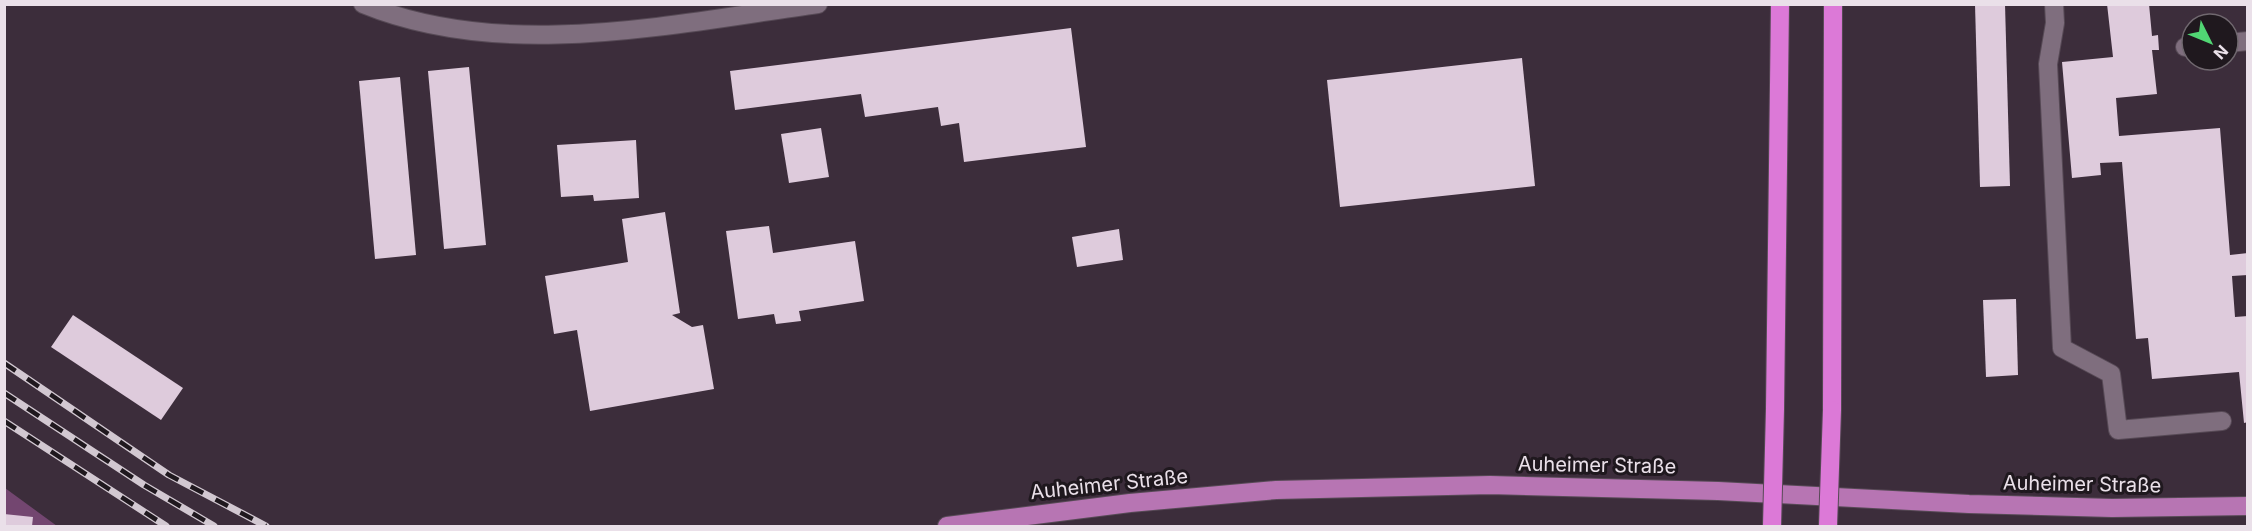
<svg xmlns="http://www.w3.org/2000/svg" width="2252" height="531" viewBox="0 0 2252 531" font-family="Inter,sans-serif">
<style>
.green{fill:#734670}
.building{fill:#decbdc}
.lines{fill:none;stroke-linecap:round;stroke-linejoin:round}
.minor-casing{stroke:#574a56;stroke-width:20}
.major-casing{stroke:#574a56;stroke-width:20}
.highway-casing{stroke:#574a56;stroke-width:20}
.minor{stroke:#7f6e7e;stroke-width:18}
.major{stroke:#b775b3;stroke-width:18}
.highway{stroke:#dc79d7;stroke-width:18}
.rail-casing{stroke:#d2c8d1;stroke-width:7}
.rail{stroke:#1f181e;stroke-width:4.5;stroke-dasharray:14;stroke-linecap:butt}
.highway-bridge-casing{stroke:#574a56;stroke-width:20;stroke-linecap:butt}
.highway-bridge{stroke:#dc79d7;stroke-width:18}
.labels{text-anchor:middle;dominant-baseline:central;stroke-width:6;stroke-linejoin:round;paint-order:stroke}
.street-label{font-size:20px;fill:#eae0e9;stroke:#1f181e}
</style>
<rect width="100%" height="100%" fill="#3c2d3b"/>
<!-- green -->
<polygon class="green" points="5,488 57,526 5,526"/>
<!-- building -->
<g class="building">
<polygon points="1975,4 2005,4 2010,186 1980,187"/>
<polygon points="2107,4 2149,4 2152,36 2158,35 2159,50 2152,50 2157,94 2116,98 2119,136 2220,128 2230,255 2248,253 2248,275 2232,276 2235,317 2248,316 2248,422 2244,423 2239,372 2152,379 2148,338 2136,339 2122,162 2100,163 2101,175 2072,178 2062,62 2113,57"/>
<polygon points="1071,28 1086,147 964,162 959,123 941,126 938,107 865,117 861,94 735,110 730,71"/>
<polygon points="1522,58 1535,186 1340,207 1327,80"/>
<polygon points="469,67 486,245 444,249 428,71"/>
<polygon points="400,77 416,255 375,259 359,81"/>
<polygon points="821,128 829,177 789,183 781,134"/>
<polygon points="636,140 639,198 594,201 593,195 561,197 557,145"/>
<polygon points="665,212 680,313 672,315 692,327 703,325 714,389 590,411 577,330 554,334 545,276 628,262 622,219"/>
<polygon points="769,226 773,253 855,241 864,301 799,311 801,321 776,324 774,314 738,319 726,231"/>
<polygon points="1119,229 1123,260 1077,267 1072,237"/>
<polygon points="2016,299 2018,375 1986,377 1983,300"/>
<polygon points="73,315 183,388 161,420 51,347"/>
<polygon points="4,514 33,517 32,526 4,526"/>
</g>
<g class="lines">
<!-- minor casing -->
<g class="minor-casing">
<g id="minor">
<path d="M363 4C504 62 672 24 818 4"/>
<polyline points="2054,4 2055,23 2048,64 2062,348 2111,374 2118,430 2222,421"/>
<polyline points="2228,43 2248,41"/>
<polyline points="2185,47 2192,47"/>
</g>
</g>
<!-- major casing -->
<g class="major-casing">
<polyline id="major" points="947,526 1130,503 1276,490 1490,485 1718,491 1969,504 2112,508 2248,506"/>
</g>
<!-- highway casing -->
<g class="highway-casing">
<g id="highway">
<polyline points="1775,409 1780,4"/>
<polyline points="1832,410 1833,4"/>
</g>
</g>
<!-- minor -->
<use href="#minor" class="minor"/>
<!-- major -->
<use href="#major" class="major"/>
<!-- highway -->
<use href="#highway" class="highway"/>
<!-- rail casing -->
<g class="rail-casing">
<g id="rail">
<polyline points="4,363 169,475 266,526"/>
<polyline points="4,393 144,485 214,526"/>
<polyline points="4,421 166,526"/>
</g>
</g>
<!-- rail -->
<use href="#rail" class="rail"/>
<!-- highway-bridge casing -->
<g class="highway-bridge-casing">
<g id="highway-bridge">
<polyline points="1772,526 1775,409"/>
<polyline points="1828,526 1832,410"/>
</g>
</g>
<!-- highway-bridge -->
<use href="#highway-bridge" class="highway-bridge"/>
</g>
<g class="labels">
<!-- street labels -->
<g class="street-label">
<text transform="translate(1597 465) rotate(1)">Auheimer Straße</text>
<text transform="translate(1109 484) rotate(-6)">Auheimer Straße</text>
<text transform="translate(2082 484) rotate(1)">Auheimer Straße</text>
</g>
</g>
<!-- border -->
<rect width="2252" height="531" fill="none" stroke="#eae0e9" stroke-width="12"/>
<!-- north arrow -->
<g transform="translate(2210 42) rotate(133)"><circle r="28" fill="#1f181e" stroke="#70686f" stroke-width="1.5"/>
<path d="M0-4.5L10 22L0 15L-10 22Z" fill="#51d674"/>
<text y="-9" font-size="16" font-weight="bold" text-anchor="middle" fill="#eae0e9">N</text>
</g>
</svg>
